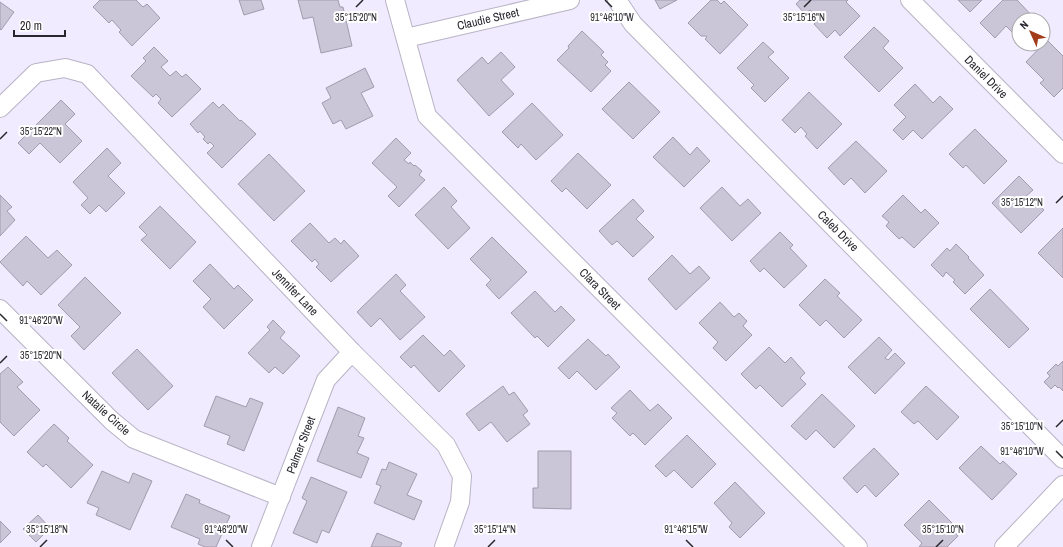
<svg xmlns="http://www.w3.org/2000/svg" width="1063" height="547" viewBox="0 0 1063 547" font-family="'Archivo Narrow',sans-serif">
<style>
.building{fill:#cbc5d8;stroke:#a09bad}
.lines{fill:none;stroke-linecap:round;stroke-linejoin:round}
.street-casing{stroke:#b8b3c5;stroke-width:20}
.street{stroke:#fff;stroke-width:18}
.ticks{fill:none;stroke:#29272e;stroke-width:1.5}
.labels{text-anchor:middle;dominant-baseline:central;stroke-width:4;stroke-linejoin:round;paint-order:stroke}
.street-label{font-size:12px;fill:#29272e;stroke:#fff}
.ticks-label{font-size:10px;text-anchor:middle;fill:#29272e;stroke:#fff;stroke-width:4;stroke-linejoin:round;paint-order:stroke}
</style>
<rect width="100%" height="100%" fill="#f1ebff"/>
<!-- building -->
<g class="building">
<polygon points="100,0 136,0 143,7 147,4 160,18 132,46 119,32 121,30 112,20 109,23 93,7"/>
<polygon points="239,0 261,0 264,9 244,15"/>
<polygon points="298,0 338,0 340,7 343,7 352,46 321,53 313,17 303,19"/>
<polygon points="655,0 677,0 660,9"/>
<polygon points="711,0 717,0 721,4 724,1 748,25 720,54 705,39 707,37 705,36 701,36 688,23"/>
<polygon points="800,0 848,0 846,2 860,16 840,36 835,30 827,38 814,24 819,19 810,10 805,14 796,4"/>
<polygon points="958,0 982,0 970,12"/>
<polygon points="1003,0 1017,0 1036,20 1019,20 1019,39 1006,26 995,38 980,23"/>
<polygon points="0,2 14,12 1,30 0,29"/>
<polygon points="874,27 889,41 883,48 903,68 879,92 844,57"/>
<polygon points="582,31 604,52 601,55 608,62 605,65 611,71 591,92 557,60 569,48 568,46"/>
<polygon points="1047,40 1063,56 1063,88 1054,97 1040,83 1044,80 1026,62"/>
<polygon points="763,42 774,52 768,57 789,78 765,102 751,88 754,85 737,68"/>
<polygon points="154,47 168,61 161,67 170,76 176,71 182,77 186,74 201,89 172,117 158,103 161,99 156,94 153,97 131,76 146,61 143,58"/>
<polygon points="501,52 515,67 501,80 514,94 489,116 457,80 482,57 488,64"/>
<polygon points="365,68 374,87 361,93 373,116 346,129 341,120 333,124 322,103 331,98 326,88"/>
<polygon points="629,82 660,112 633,139 602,109"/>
<polygon points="915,84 933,103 940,96 953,109 922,139 913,130 903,140 893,130 906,117 894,105"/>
<polygon points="809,92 842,124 817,149 805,136 807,134 801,127 795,133 782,120"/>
<polygon points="61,100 75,114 65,124 82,141 60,163 40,143 29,154 18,143"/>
<polygon points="213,102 219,108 223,104 240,121 241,120 256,134 222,168 207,153 214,146 210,142 208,144 203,139 205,137 200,131 198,133 190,124"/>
<polygon points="532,103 563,135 536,160 521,144 518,148 502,132"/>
<polygon points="975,129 1007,161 984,184 966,165 963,168 949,154"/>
<polygon points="673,137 690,155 697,147 710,161 684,187 653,157"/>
<polygon points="396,138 411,153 404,160 409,164 410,162 414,166 415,165 422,171 419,175 425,180 399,207 388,196 397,187 372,163"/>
<polygon points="856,141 887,171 865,193 851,178 844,185 828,168"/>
<polygon points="107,148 121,163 108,176 125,193 106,212 99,205 90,214 81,205 88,198 73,182"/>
<polygon points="578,153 611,185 587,209 566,188 562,192 551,181"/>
<polygon points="269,154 305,191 274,221 238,184"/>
<polygon points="1019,176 1033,190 1025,197 1032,204 1035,201 1044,210 1021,233 992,203"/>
<polygon points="444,187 457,201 451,207 470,228 448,249 415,215"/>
<polygon points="722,187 740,206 748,199 761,213 732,241 700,208"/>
<polygon points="0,195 12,207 7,211 15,220 0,236"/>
<polygon points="903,195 921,213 925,209 939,223 914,248 902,237 899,239 886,226 889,222 882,216"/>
<polygon points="633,199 644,211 636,219 654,237 633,257 617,241 612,245 599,231"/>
<polygon points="160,206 196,242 170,269 141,240 147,235 139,227"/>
<polygon points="310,223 329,243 335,238 341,244 344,240 359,256 331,282 316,267 319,264 315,259 312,262 291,241"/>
<polygon points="1063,228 1063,278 1038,253"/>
<polygon points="780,232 793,245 790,248 807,266 784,288 764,268 760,272 750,261"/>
<polygon points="26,236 48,258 57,250 72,265 41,295 27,281 23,286 0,262"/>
<polygon points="492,237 527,272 499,299 486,285 491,280 470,259"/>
<polygon points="956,244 969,257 968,258 984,275 965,294 953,282 955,280 946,272 943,277 931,265 947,248 950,251"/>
<polygon points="672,255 690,274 699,266 710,278 676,310 648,279"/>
<polygon points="210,264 234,289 238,285 253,300 224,329 203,307 211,299 193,281"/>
<polygon points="396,274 406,285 400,291 425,317 400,340 380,318 371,327 357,312"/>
<polygon points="85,277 121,313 84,350 71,336 80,327 58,305"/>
<polygon points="825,279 840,293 837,296 862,320 844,338 826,320 820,326 799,305"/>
<polygon points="990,289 1029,329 1009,348 970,309"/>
<polygon points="535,291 555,312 561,306 575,320 548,347 537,336 535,338 511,313"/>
<polygon points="720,302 734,317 739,313 747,321 743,326 752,335 726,361 713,348 718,342 699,323"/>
<polygon points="273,320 285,332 280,338 300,356 283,374 275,367 269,373 248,353 270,330 267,327"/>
<polygon points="423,335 444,356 450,350 465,366 439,392 414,365 411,368 400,357"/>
<polygon points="879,337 892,350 885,358 888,360 895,353 905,363 875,394 848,367"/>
<polygon points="588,339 606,356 608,354 620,367 596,390 577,371 569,379 558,368"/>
<polygon points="769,347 785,363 791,357 805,373 800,378 806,384 782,407 760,385 756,389 741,374"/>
<polygon points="137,349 173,386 148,410 112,373"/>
<polygon points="1063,361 1063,391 1059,387 1058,388 1055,385 1051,389 1044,382 1050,376 1047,373 1056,364 1058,366"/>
<polygon points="8,367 23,382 17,387 40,410 14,436 0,422 0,374"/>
<polygon points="503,386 509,395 514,392 528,411 523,415 530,424 507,442 491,422 479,431 466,414"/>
<polygon points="926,386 959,417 937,440 918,421 914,424 901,412"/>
<polygon points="630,390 650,411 658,404 672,418 645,445 633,433 630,436 612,418 617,413 611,408"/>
<polygon points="822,394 855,426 834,448 816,430 806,440 791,426"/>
<polygon points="216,396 246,407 250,398 263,403 244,451 227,444 230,436 204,426"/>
<polygon points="338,407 365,418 358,436 364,438 357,453 369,458 361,478 317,461"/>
<polygon points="54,424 69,438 67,441 93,465 71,488 46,464 43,467 27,452"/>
<polygon points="687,435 716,464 692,488 674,470 666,477 655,466"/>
<polygon points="981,446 1000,464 1003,461 1017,474 992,500 959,468"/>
<polygon points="874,448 899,474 876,497 865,485 857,493 843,478"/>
<polygon points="538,451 571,451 571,509 533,508 533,488 538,488"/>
<polygon points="389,462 417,474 407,495 422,501 414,520 374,503 381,486 376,484 382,469 386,470"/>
<polygon points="102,471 129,483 133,473 152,481 130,530 96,515 99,508 87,503"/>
<polygon points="311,477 347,492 329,533 322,530 317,543 293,533 307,501 302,498"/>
<polygon points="735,482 765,513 740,538 729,527 732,523 714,503"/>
<polygon points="186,494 200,500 199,503 230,516 216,547 205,547 198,544 200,539 171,527"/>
<polygon points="929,500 953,524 950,527 958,536 947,547 919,547 922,543 904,525"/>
<polygon points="38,515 50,528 36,542 23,529"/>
<polygon points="0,521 11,532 0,543"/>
<polygon points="377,533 402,543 400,547 371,547"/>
</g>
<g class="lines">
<!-- street casing -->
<g class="street-casing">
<g id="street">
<polyline points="395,0 427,116 858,547"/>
<polyline points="617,0 633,24 1063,459"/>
<polyline points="910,0 1063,154"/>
<polyline points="406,38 570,0"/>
<polyline points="0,108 36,73 65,68 87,74 352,352 446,445 462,476 460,502 444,547"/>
<polyline points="0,309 112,421 134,439 281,497"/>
<polyline points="261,547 326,380 352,352"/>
<polyline points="1004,547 1063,485"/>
</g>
</g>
<!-- street -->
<use href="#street" class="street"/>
</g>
<!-- ticks -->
<path class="ticks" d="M605 0 612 7M356 7 363 0M804 7 811 0M0 139 7 132M1056 203 1063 196M0 314 7 321M0 363 7 356M1056 427 1063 420M1056 451 1063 458M226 540 233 547M686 540 693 547M40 547 47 540M488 547 495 540M936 547 943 540"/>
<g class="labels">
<!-- street labels -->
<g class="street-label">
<text transform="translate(488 19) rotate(-13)">Claudie Street</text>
<text transform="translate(986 77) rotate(45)">Daniel Drive</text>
<text transform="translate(838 231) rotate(45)">Caleb Drive</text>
<text transform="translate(600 289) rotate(45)">Clara Street</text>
<text transform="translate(295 292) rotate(46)">Jennifer Lane</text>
<text transform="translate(106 413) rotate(42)">Natalie Circle</text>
<text transform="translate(301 445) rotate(-69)">Palmer Street</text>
</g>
</g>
<g class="ticks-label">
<text x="356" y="21">35°15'20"N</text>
<text x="612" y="21">91°46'10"W</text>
<text x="804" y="21">35°15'16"N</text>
<text x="41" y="135">35°15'22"N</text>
<text x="1022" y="206">35°15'12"N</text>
<text x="41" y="324">91°46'20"W</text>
<text x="41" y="359">35°15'20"N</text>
<text x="1022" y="430">35°15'10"N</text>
<text x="1022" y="455">91°46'10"W</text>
<text x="47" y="533">35°15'18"N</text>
<text x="495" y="533">35°15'14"N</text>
<text x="226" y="533">91°46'20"W</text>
<text x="686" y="533">91°46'15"W</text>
<text x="943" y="533">35°15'10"N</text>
</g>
<!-- north arrow -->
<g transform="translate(1031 32) rotate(315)"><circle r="19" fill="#ffffff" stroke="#a9a9ab"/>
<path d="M0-3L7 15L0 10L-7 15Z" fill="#a33c1b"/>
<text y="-6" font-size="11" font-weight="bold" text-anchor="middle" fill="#29272e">N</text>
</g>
<!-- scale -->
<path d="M14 30v6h51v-6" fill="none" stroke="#29272e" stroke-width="2"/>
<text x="20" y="30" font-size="12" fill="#29272e" stroke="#ffffff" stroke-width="3" paint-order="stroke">20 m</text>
</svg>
